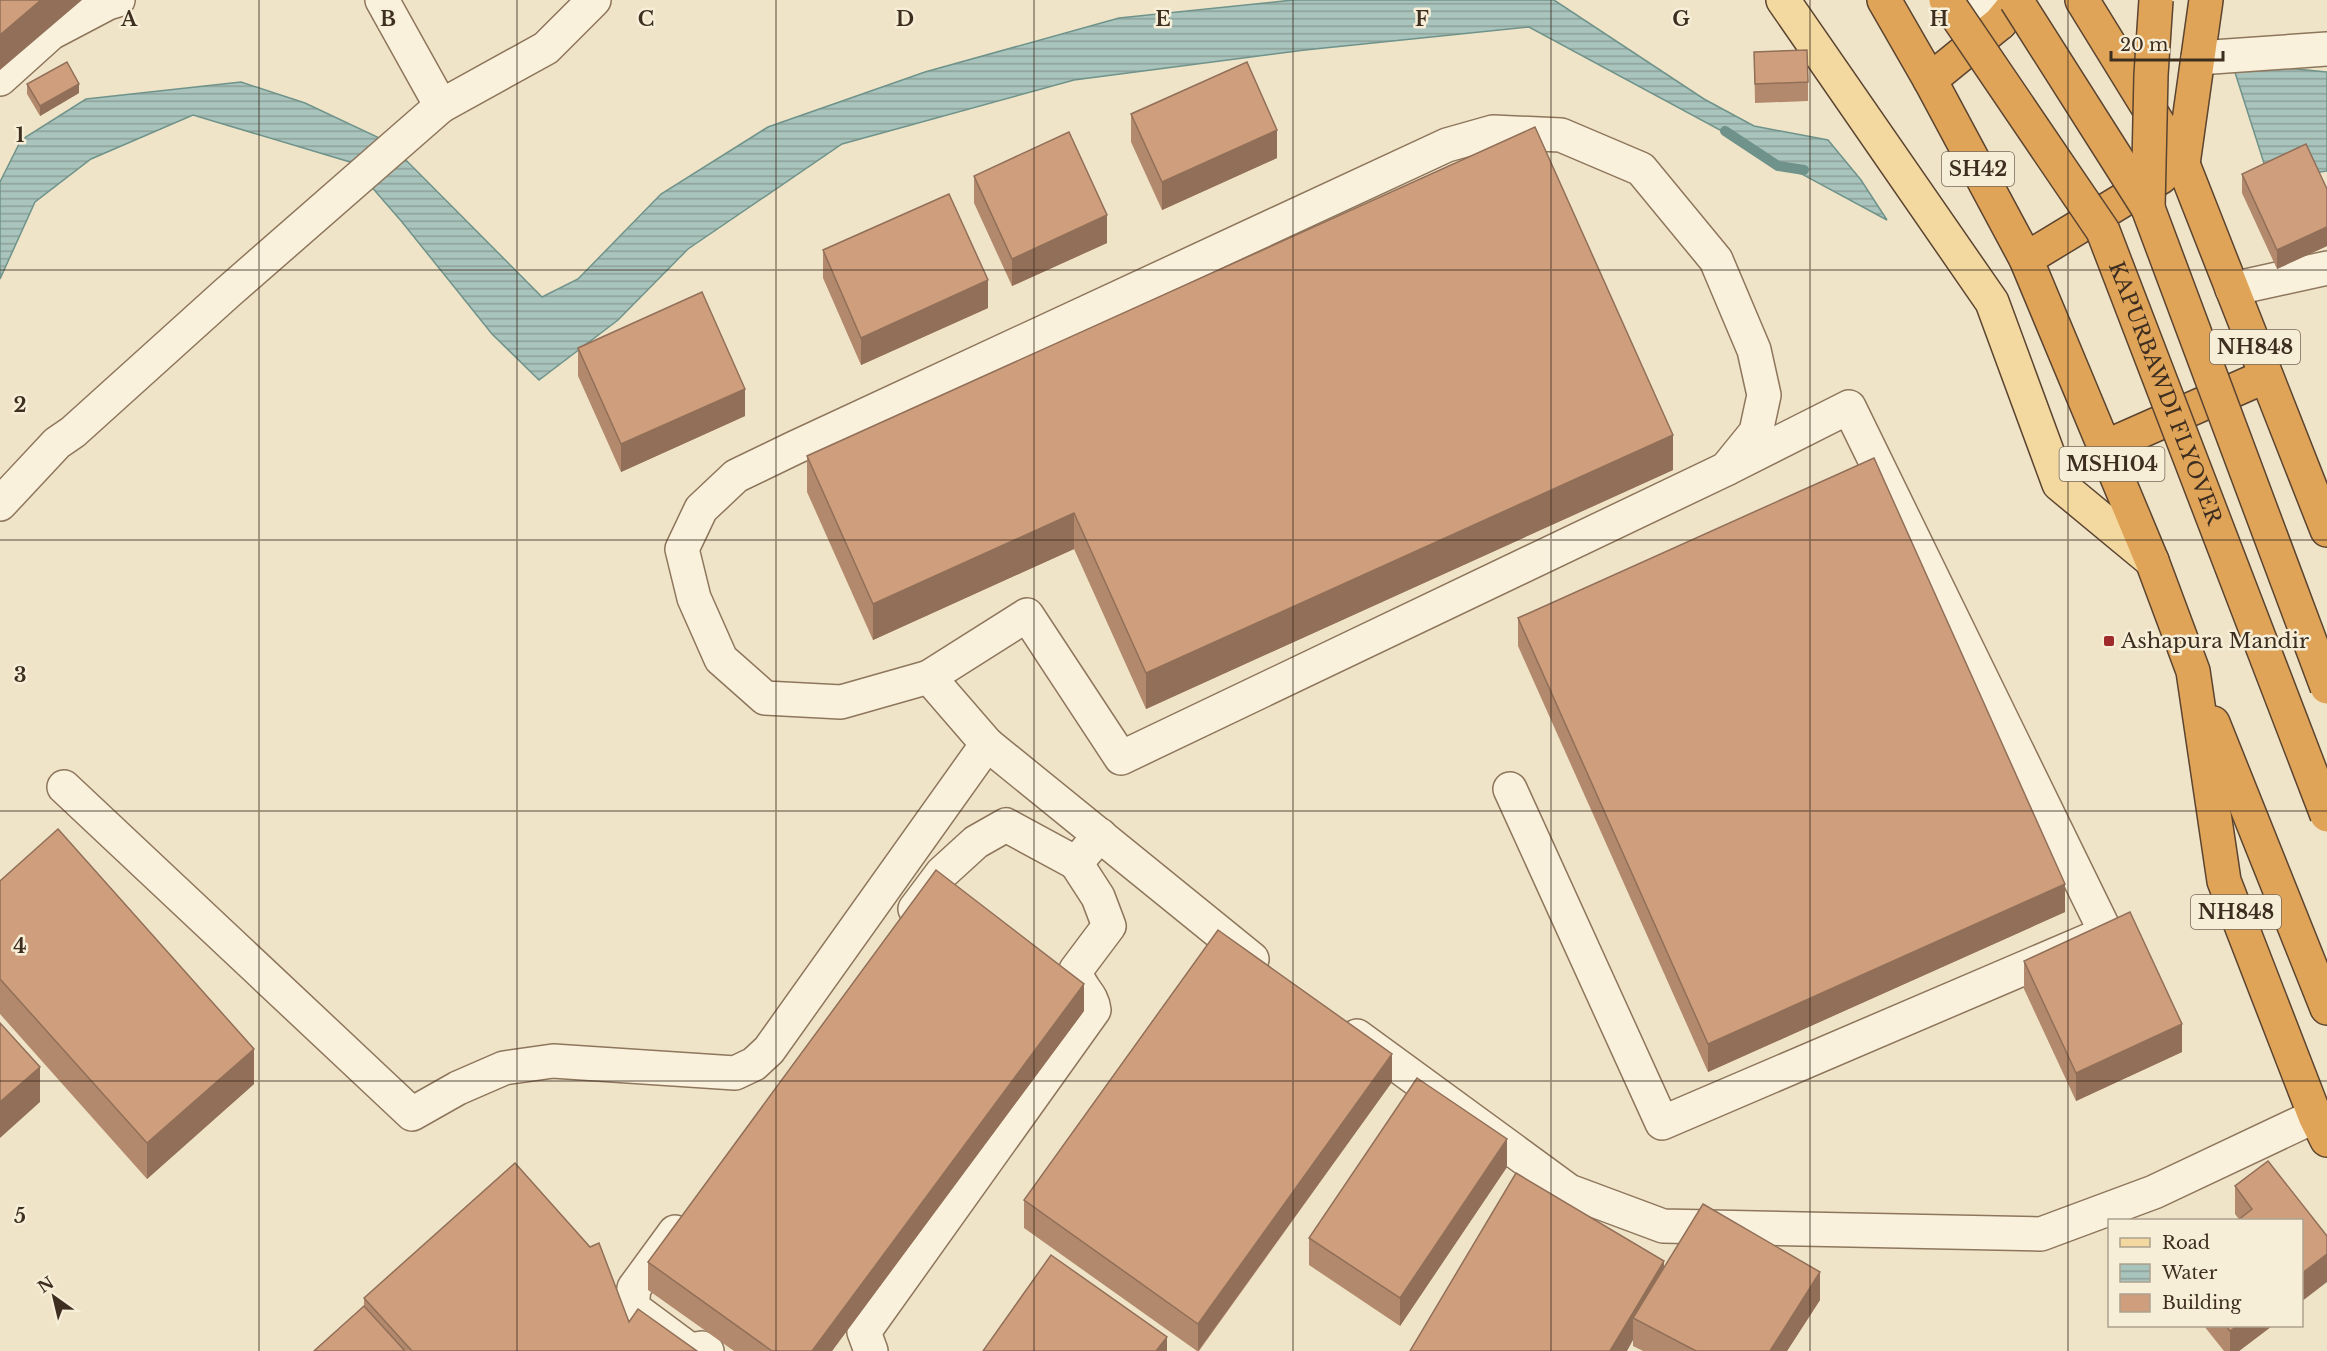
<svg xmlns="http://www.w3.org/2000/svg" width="2327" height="1351" viewBox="0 0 2327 1351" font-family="'Libre Baskerville',serif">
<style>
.water{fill:url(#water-rules);stroke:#6f938a;stroke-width:1.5}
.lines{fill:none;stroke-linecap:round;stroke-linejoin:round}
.stream{stroke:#6f938a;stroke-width:10}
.minor-casing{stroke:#8d765c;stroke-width:36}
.major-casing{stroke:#5b4430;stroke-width:36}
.highway-casing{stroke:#5b4430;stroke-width:36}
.minor{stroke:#faf1dc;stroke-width:33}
.major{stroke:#f3d9a0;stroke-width:33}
.highway{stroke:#e0a458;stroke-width:33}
.highway-bridge-casing{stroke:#5b4430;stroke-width:36;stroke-linecap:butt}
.highway-bridge{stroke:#e0a458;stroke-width:33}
.wall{fill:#b2896c}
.shaded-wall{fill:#916f58}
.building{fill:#cf9f7d;stroke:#916f58;stroke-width:1.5}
.grid{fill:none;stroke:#3d2e20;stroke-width:1.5;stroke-opacity:0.55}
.poi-dot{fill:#9e2a2b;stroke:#f7eed8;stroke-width:2}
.labels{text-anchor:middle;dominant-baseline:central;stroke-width:5;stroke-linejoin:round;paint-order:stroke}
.shield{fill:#f7eed8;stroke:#756857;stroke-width:1.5}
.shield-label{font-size:20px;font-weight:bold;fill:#3d2e20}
.street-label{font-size:21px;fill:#3d2e20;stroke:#f7eed8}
.poi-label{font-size:21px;fill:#3d2e20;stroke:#f7eed8;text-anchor:start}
.grid-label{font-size:20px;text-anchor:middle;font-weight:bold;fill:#3d2e20;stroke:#f7eed8;stroke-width:5;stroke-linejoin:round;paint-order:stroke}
</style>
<defs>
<pattern id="water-rules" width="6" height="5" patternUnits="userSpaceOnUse" patternTransform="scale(1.5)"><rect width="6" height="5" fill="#a9c4bc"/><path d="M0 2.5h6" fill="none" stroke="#8ba098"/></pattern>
</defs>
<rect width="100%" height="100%" fill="#f0e4c8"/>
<!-- water -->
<g class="water">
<polygon points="1293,0 1554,0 1704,99 1754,126 1828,140 1861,180 1887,220 1529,27 1305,50 1074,80 842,144 688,249 618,320 539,380 492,334 402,222 350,162 193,115 91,159 35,202 0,279 0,182 21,140 86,99 241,82 305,103 388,142 542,297 578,279 661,194 768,127 925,72 1119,18"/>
<polygon points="2232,63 2327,72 2327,171 2269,179"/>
</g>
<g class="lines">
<!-- stream -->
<polyline class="stream" points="1725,131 1778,166 1804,170"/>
<!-- minor casing -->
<g class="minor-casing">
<g id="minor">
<polyline points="382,0 441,106"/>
<polyline points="1981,0 2000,23"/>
<polyline points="2198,58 2327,49"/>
<polyline points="0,79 51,33 108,3 118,0"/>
<polyline points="2232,289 2327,268"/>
<polyline points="0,504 57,443 73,432 227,293 441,106 546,48 594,0"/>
<polyline points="929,677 1027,615 1121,758 1726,469 1849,407 2106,933 1662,1123 1510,789"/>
<polyline points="64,787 412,1114 458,1088 504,1068 553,1061 735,1073 754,1064 769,1050 987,744"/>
<polyline points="915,909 942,873 976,842 1006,825 1076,863 1100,835"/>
<polyline points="1252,959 987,744 929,677 841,702 765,698 721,659 694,598 682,549 701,509 736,476 794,448 1447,145 1493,132 1561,135 1641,169 1716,260 1754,350 1764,395 1756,432 1726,469"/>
<polyline points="1357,1036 1569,1191 1663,1226 2041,1234 2154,1192 2315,1116"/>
<polyline points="675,1232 634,1288 632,1307 690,1350 702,1348 707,1351"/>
<path d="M871 1351 864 1332 1094 1010C1092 992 1078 989 1076 970L1109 926 1098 897 1076 863"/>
</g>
</g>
<!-- major casing -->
<g class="major-casing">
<polyline id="major" points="1783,0 1992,302 2059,484 2152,561"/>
</g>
<!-- highway casing -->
<g class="highway-casing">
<g id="highway">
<polyline points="1884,0 1930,80 2026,259 2152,561 2193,671 2224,881 2315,1116 2327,1140"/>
<polyline points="2082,0 2183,164 2327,530"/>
<polyline points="1930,80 2000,23 2019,0"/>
<polyline points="2183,164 2206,0"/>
<polyline points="2026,259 2161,177"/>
<polyline points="2105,447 2266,376"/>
<polyline points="2213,723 2327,1008"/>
</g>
</g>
<!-- minor -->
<use href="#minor" class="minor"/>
<!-- major -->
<use href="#major" class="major"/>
<!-- highway -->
<use href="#highway" class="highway"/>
<!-- highway-bridge casing -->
<g class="highway-bridge-casing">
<g id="highway-bridge">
<path id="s1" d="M1946 0 2103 231 2327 815"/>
<polyline points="2016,0 2148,208 2327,687"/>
<polyline points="2148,208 2151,75 2156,0"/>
</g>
</g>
<!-- highway-bridge -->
<use href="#highway-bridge" class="highway-bridge"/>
</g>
<!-- wall -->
<g class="wall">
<polygon points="1754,52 1808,82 1808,101 1755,103"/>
<polygon points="27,84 79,93 40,116 27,94"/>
<polygon points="1131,114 1277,158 1162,210 1131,142"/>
<polygon points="2242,174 2327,189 2327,246 2277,269 2242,193"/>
<polygon points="974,176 1107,243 1012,286 974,203"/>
<polygon points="823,250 988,308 861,365 823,278"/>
<polygon points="578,348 745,416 621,472 578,376"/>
<polygon points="807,456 1673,470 1146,709 1074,549 873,640 807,492"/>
<polygon points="1518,618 2065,912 1708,1072 1518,646"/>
<polygon points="0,881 254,1084 147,1179 0,1014"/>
<polygon points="2024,961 2182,1052 2076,1101 2024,989"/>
<polygon points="1084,1011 832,1351 734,1351 648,1290 648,1262"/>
<polygon points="1392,1082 1199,1351 1197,1351 1024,1228 1024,1200"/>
<polygon points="2268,1161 2301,1302 2235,1214 2235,1186"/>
<polygon points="1507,1167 1400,1326 1309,1265 1309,1238"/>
<polygon points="1664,1268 1820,1300 1787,1351 1643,1351 1633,1346 1633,1340 1410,1351"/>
<polygon points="364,1298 629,1322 697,1351 314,1351 364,1306"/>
<polygon points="2204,1326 2272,1326 2239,1351 2224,1351"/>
</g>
<!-- shaded-wall -->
<g class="shaded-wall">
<polygon points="41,0 82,0 0,70 0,35"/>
<polygon points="79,84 79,93 40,116 40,106"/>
<polygon points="1277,130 1277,158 1162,210 1162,182"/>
<polygon points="1107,215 1107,243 1012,286 1012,259"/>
<polygon points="2327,227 2327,246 2277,269 2277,250"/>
<polygon points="988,280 988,308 861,365 861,338"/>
<polygon points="745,389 745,416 621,472 621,444"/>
<polygon points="1673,435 1673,470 1146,709 1146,673"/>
<polygon points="1074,513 1074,549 873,640 873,604"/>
<polygon points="2065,884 2065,912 1708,1072 1708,1044"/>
<polygon points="1084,984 1084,1011 832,1351 812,1351"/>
<polygon points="2182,1024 2182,1052 2076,1101 2076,1073"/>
<polygon points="254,1049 254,1084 147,1179 147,1143"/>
<polygon points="1392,1054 1392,1082 1198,1351 1198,1324"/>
<polygon points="40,1067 40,1102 0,1138 0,1102"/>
<polygon points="1507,1139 1507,1167 1400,1326 1400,1298"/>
<polygon points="2327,1254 2327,1282 2301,1302 2301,1274"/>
<polygon points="1664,1261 1664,1288 1633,1318 1633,1340 1627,1351 1610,1351"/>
<polygon points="1820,1272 1820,1300 1787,1351 1770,1351"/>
<polygon points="2237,1326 2272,1326 2239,1351 2230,1351 2230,1331"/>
<polygon points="1167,1337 1167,1351 1156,1351"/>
</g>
<!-- building -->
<g class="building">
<polygon points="0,0 41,0 0,35"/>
<polygon points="1807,50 1808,82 1755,84 1754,52"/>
<polygon points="67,62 79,84 40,106 27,84"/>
<polygon points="1247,62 1277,130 1162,182 1131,114"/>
<polygon points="1535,127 1673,435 1146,673 1074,513 873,604 807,456"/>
<polygon points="1069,132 1107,215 1012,259 974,176"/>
<polygon points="2306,144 2327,189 2327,227 2277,250 2242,174"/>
<polygon points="949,194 988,280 861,338 823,250"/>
<polygon points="702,292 745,389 621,444 578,348"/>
<polygon points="1874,458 2065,884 1708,1044 1518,618"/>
<polygon points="58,829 254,1049 147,1143 0,979 0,881"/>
<polygon points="936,870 1084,984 812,1351 772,1351 648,1262"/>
<polygon points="2130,912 2182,1024 2076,1073 2024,961"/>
<polygon points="1218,930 1392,1054 1198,1324 1024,1200"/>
<polygon points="0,1023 40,1067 0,1102"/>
<polygon points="1417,1078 1507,1139 1400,1298 1309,1238"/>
<polygon points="2268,1161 2327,1236 2327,1254 2301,1274 2301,1221 2237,1221 2252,1209 2235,1186"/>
<polygon points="515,1163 590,1247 599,1243 629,1322 638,1309 697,1351 412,1351 364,1298"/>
<polygon points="1516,1173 1664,1261 1610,1351 1410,1351"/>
<polygon points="1703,1204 1820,1272 1770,1351 1696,1351 1633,1318"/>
<polygon points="1051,1255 1167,1337 1156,1351 983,1351"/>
<polygon points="364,1306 405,1351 314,1351"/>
<polygon points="2226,1326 2237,1326 2230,1331"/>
</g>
<!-- grid -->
<path class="grid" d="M259 0V1351M517 0V1351M776 0V1351M1034 0V1351M1293 0V1351M1551 0V1351M1810 0V1351M2068 0V1351M0 270H2327M0 540H2327M0 811H2327M0 1081H2327"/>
<!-- markers -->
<rect class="poi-dot" x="2103" y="635" width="12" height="12" rx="3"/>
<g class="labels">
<!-- shield labels -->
<g class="shield">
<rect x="1942" y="152" width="72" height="34" rx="4.5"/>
<rect x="2210" y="330" width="90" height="34" rx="4.5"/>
<rect x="2059.5" y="447" width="105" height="34" rx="4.5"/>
<rect x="2191" y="895" width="90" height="34" rx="4.5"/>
</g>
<g class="shield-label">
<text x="1978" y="169">SH42</text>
<text x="2255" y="347">NH848</text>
<text x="2112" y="464">MSH104</text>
<text x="2236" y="912">NH848</text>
</g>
<!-- street labels -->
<g class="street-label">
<text stroke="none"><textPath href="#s1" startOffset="453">KAPURBAWDI FLYOVER</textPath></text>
</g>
<!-- poi labels -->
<g class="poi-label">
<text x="2121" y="641">Ashapura Mandir</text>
</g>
</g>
<g class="grid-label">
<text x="129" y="26">A</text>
<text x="388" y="26">B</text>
<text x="646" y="26">C</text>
<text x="905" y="26">D</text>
<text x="1163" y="26">E</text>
<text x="1422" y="26">F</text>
<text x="1681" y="26">G</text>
<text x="1939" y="26">H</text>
<text x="20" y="142">1</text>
<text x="20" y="412">2</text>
<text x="20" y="682">3</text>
<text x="20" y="953">4</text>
<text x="20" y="1223">5</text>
</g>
<!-- legend -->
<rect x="2108" y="1219" width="195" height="108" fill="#f7eed8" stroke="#ada18e" stroke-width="1.5"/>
<rect x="2120" y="1238" width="30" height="9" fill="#f3d9a0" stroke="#ada18e" stroke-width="1.5"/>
<text x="2162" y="1249" font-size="18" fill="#3d2e20">Road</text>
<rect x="2120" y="1264" width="30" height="18" fill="url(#water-rules)" stroke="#ada18e" stroke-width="1.5"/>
<text x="2162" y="1279" font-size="18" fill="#3d2e20">Water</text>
<rect x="2120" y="1294" width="30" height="18" fill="#cf9f7d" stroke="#ada18e" stroke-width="1.5"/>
<text x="2162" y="1309" font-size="18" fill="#3d2e20">Building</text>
<!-- north arrow -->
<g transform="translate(54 1297) rotate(326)" stroke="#f7eed8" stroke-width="4.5" paint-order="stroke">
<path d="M0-4.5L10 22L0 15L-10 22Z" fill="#3d2e20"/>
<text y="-9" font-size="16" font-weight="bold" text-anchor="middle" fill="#3d2e20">N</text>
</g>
<!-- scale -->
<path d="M2111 51v9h112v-9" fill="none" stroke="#3d2e20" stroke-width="3"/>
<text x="2120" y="51" font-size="18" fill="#3d2e20" stroke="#f7eed8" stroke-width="4.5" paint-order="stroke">20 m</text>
</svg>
